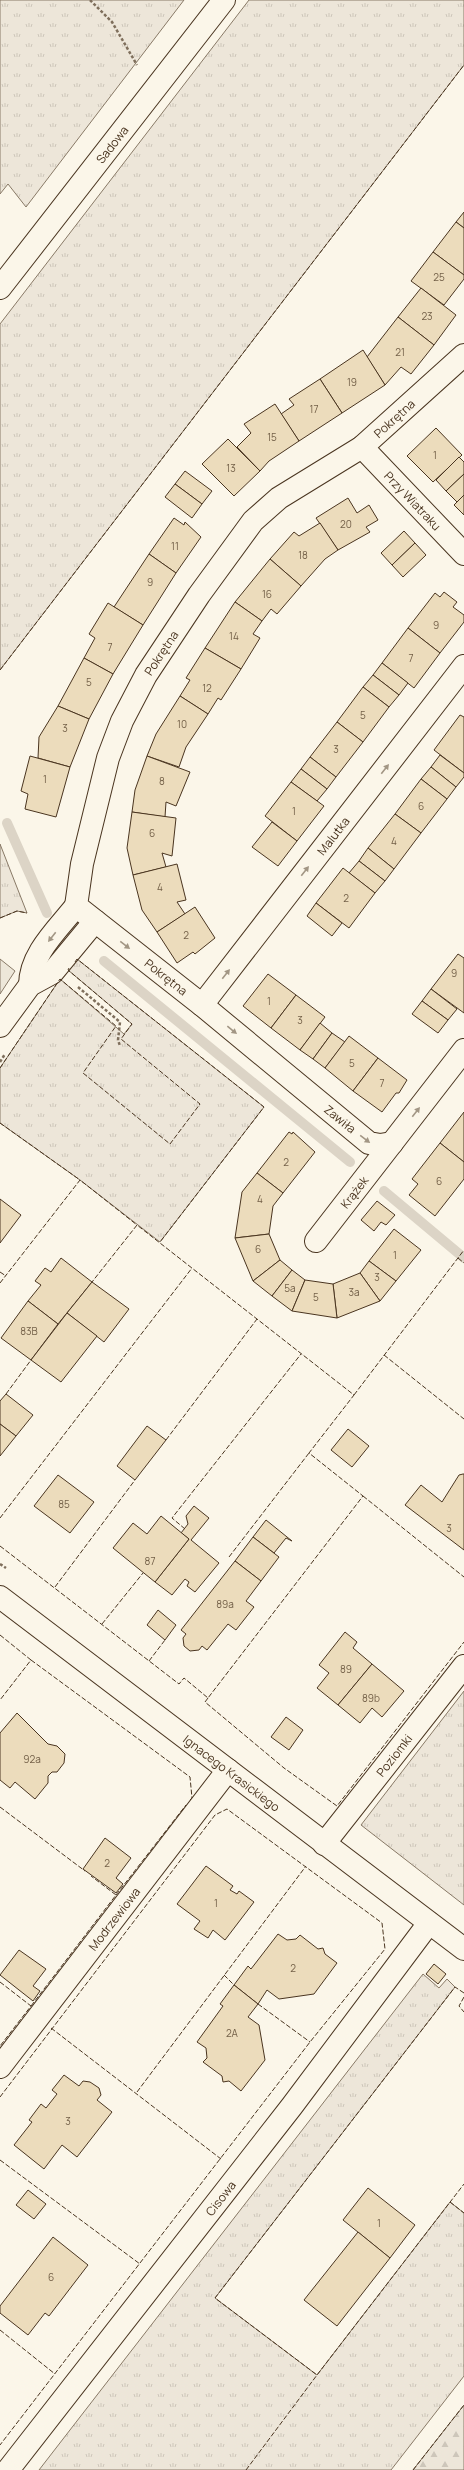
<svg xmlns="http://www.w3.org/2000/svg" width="464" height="2470" viewBox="0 0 464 2470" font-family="Manrope,sans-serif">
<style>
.grass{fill:url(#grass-tufts);stroke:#887966}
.forest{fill:url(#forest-firs);stroke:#887966}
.parking{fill:#ede7d9;stroke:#887966}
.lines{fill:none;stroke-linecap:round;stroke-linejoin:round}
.stream{stroke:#dcd4c6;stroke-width:10}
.building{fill:#ecdcbc;stroke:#4a3520}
.minor-casing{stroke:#4a3520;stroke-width:24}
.path{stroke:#7f6f5c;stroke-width:2.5;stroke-dasharray:3 2;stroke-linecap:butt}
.minor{stroke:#fbf6e9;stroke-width:22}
.fence{stroke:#4a3520;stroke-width:1;stroke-dasharray:5 2;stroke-linecap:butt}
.oneway{fill:#a29684}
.labels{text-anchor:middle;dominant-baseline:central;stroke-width:3;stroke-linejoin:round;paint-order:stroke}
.number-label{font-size:10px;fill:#725f47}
.street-label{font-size:12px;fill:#4a3520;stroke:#fbf6e9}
</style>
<defs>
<pattern id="grass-tufts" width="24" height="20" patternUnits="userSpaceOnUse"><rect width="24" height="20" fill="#ede6d9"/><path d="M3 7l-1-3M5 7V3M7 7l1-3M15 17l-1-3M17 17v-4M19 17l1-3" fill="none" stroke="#cdc6ba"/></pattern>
<pattern id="forest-firs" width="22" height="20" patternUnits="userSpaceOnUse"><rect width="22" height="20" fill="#ede6d9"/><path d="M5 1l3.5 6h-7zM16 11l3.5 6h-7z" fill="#cdc6ba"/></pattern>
</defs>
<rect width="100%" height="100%" fill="#fbf6e9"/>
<!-- grass -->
<g class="grass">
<polygon points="0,0 184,0 26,207 8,184 0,194"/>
<polygon points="249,0 464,0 464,65 0,670 0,324"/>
<polygon points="0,844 27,913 17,911 0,918"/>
<polygon points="77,959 264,1107 160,1242 80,1180 0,1123 0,1068 60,979 124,1034 132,1024 68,970"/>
<polygon points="464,1691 464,1905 361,1825"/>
<polygon points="423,1974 439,1988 447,1979 455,1987 215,2298 317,2375 450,2202 464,2213 464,2376 391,2470 39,2470"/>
</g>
<!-- forest -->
<polygon class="forest" points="464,2405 464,2470 413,2470"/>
<!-- parking -->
<polygon class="parking" points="0,959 15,971 0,994"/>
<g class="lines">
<!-- stream -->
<g class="stream">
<polyline points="7,823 47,913"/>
<polyline points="104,961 350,1162"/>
<polyline points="384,1191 464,1258"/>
</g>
</g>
<!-- building -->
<g class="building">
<polygon points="464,212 464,228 456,222"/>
<polygon points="456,222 464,228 464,275 433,252"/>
<polygon points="433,252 464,275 464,279 444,305 411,281"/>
<polygon points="421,288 456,315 434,345 398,317"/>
<polygon points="398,317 434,345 411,374 401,367 385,385 367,357"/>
<polygon points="363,350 385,385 342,413 320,379"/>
<polygon points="320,379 342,413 299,441 281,414 294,405 289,399"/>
<polygon points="275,404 299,441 269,461 260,471 237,447 251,433 244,424"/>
<polygon points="436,428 462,455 433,482 407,456"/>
<polygon points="228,439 260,471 234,496 202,464"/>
<polygon points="459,457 464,462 464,474 446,491 436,480"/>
<polygon points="185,471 212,491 202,504 175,484"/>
<polygon points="464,474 464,495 457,502 446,491"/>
<polygon points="175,484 202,504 192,518 165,497"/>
<polygon points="464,495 464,515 454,505"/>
<polygon points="348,498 357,513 369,505 378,520 366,527 370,532 338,550 316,518"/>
<polygon points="174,518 184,525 185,522 201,537 176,573 149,554"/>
<polygon points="320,523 338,550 325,559 301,586 270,559 294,532 299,536"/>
<polygon points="404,531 415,543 392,565 381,553"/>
<polygon points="415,543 426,555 403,577 392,565"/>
<polygon points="149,554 176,573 143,625 114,607"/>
<polygon points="270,559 301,586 277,614 271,609 262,621 235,602"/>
<polygon points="444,592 457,602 453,607 464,615 464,622 440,653 408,628 435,593 440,597"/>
<polygon points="235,602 262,621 253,634 260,638 241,669 205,648"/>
<polygon points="108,603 143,625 113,674 84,658 95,638 89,634"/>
<polygon points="408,628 440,653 414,688 382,663"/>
<polygon points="205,648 241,669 221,700 218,698 208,714 180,696 190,680 186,678"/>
<polygon points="84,658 113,674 89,719 58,706"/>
<polygon points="382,663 408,683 399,695 373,675"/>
<polygon points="373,675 399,695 389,707 363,687"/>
<polygon points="363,687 389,707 363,742 337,722"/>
<polygon points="180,696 208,714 186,747 179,767 147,756 156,734"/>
<polygon points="58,706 89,719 70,767 38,758 39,737"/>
<polygon points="460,715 464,717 464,773 434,750"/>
<polygon points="337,722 363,742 336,777 310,757"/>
<polygon points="440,755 464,773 464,777 456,787 431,767"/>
<polygon points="30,756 70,767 56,817 25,809 28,794 21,791"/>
<polygon points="147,756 190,772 176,806 166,802 165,817 132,812 135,790"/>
<polygon points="310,757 336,777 327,789 301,769"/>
<polygon points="431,767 456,787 447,799 421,779"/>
<polygon points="301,769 327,789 317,801 291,782"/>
<polygon points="421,779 447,799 421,833 395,814"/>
<polygon points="291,782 324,806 297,841 265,816"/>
<polygon points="132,812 176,818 172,856 162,853 166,867 133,875 127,848"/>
<polygon points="395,814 421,833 394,869 368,848"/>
<polygon points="272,822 297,841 278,866 252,847"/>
<polygon points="368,848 394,869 385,881 359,861"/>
<polygon points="359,861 385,881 375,893 349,873"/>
<polygon points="177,864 186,900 177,902 185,914 157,932 142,910 133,875"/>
<polygon points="343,868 375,893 349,928 316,903"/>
<polygon points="316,903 342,923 332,936 307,916"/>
<polygon points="195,907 215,938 195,954 193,952 177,963 157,932"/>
<polygon points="458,954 464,958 464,1013 431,989"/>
<polygon points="268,974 296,995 271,1028 243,1006"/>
<polygon points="431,989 457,1009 448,1020 422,1001"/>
<polygon points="296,995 325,1017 300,1050 271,1028"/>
<polygon points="422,1001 448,1020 438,1033 412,1014"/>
<polygon points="320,1023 332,1033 313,1059 300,1050"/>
<polygon points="332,1033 345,1042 325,1068 313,1059"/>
<polygon points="349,1036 378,1058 353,1091 325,1068"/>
<polygon points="378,1058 407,1080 399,1093 396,1093 382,1112 353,1091"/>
<polygon points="464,1112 464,1162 440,1143"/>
<polygon points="289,1132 292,1134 293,1132 315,1152 283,1193 257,1173"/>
<polygon points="440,1143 464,1162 464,1179 435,1216 409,1195 418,1184 412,1179"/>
<polygon points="257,1173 283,1193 273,1206 269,1234 235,1238 242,1192"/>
<polygon points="0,1199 21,1215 0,1243"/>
<polygon points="377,1201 395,1215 386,1225 381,1222 374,1231 361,1220"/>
<polygon points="394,1229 421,1250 396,1281 369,1261"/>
<polygon points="269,1234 280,1260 253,1281 235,1238"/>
<polygon points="61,1258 92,1282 58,1324 28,1301 41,1285 35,1281 45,1268 51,1272"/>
<polygon points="280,1260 292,1270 272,1296 253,1281"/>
<polygon points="369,1261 396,1281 380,1301 360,1273"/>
<polygon points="292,1270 305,1280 292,1311 272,1296"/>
<polygon points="360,1273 380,1301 337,1318 333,1284"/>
<polygon points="305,1280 333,1284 337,1318 292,1311"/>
<polygon points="92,1282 129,1309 104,1342 67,1313"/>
<polygon points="28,1301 58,1324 31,1360 1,1338"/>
<polygon points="67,1313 97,1336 61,1382 31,1360"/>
<polygon points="6,1394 33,1415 16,1436 0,1424 0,1401"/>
<polygon points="0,1424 16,1436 0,1456"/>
<polygon points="147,1426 166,1440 135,1480 117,1466"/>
<polygon points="348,1429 369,1446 352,1467 331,1450"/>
<polygon points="463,1474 464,1474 464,1550 405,1505 421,1485 442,1502 459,1475"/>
<polygon points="58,1475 94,1502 70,1533 34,1506"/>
<polygon points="194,1506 209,1518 191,1540 219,1563 195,1592 187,1586 189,1582 185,1579 172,1595 155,1582 189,1539 181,1533 188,1524 186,1516"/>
<polygon points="161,1516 189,1539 155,1582 113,1548 133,1523 147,1534"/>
<polygon points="266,1520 292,1541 286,1538 274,1553 253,1537"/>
<polygon points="253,1537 279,1557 261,1581 235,1561"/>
<polygon points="235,1561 261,1581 246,1601 254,1607 236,1630 228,1624 207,1650 202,1646 199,1650 190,1651 184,1646 183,1638 186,1634 181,1630"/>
<polygon points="158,1610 176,1625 165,1640 147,1625"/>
<polygon points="345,1632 357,1642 353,1648 372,1664 338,1705 317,1688 329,1673 319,1665"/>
<polygon points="372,1664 404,1691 382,1717 372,1708 360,1723 338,1705"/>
<polygon points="17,1713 48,1744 57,1746 65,1754 64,1763 57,1772 52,1772 48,1776 48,1783 35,1799 15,1782 10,1788 0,1780 0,1733"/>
<polygon points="286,1717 303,1730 289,1750 271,1737"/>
<polygon points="105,1838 131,1858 116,1878 123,1884 116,1893 83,1869"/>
<polygon points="206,1866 233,1886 230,1890 237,1894 239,1891 254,1902 225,1940 213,1930 208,1938 194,1929 200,1921 177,1904"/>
<polygon points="278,1934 287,1940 296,1939 300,1935 318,1949 323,1948 325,1954 337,1963 314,1994 279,1999 267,1990 258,2004 234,1985 248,1966 251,1969"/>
<polygon points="19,1950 46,1969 33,1986 40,1991 33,2001 0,1975"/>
<polygon points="434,1964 446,1974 438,1984 426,1974"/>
<polygon points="234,1985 258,2004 248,2017 259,2025 265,2060 241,2091 229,2081 223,2082 222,2076 203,2062 207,2058 206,2048 197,2042 223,2006 220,2004"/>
<polygon points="64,2075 79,2086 83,2081 90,2082 99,2088 101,2095 97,2100 112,2112 77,2157 62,2145 44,2169 14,2145 32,2122 29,2120 41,2104 46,2108 57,2094 52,2090"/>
<polygon points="368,2188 415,2225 390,2258 343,2220"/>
<polygon points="28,2190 46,2204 34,2219 16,2205"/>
<polygon points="358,2232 390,2258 337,2326 304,2300"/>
<polygon points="53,2237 88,2265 49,2316 45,2313 28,2335 0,2313 0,2306"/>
</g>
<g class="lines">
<!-- minor casing -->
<g class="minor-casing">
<g id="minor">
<path id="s1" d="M0 288 224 0"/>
<path id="s2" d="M362 447 464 554"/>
<path d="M30 985C30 954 58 929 76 906"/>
<path id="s3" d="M202 1005 464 666"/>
<polyline points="0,1026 30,985 52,973 95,921"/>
<path id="s4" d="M392 1143 380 1145 369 1143 202 1005 76 906 82 864 108 758 122 721 146 675 199 595 253 521 279 498 362 447 464 355"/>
<path id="s5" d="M316 1241 464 1050"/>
<path id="s6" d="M0 1597 464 1949"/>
<path id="s7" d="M324 1844 464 1666"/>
<path id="s8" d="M0 2067 228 1770"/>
<path id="s9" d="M8 2470 292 2106 429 1923"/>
</g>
</g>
<!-- path -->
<g class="path">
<polyline points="90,0 112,22 137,65"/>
<polyline points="78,987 120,1022 118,1040 120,1046"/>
<polyline points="0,1062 5,1054"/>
<polyline points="0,1564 6,1568"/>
</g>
<!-- minor -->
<use href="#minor" class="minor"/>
<!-- fence -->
<g class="fence">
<polyline points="0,670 464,65"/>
<polyline points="0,918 17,911 27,913"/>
<polyline points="75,962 77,959 264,1107 160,1242"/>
<polyline points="0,1068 60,979 116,1026 83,1073 170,1144 200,1104 121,1039 132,1024 68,970 69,968"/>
<polyline points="0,1123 80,1180"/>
<polyline points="458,1258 464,1263"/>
<polyline points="0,1272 6,1276"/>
<polyline points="0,1283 80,1180 137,1225 92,1282"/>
<polyline points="384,1355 464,1419"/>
<polyline points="6,1394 31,1360"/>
<polyline points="354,1395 464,1250"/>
<polyline points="166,1440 257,1319"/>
<polyline points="363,1496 464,1577"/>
<polyline points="0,1518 192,1268"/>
<polyline points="185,1529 172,1518 301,1354"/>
<polyline points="0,1546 179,1684 184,1678 208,1698 363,1496 309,1453 354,1395 137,1225"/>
<polyline points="229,1557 309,1453"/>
<polyline points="55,1587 135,1480"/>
<polyline points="102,1624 143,1573"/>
<polyline points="0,1635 31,1660 0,1700"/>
<polyline points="31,1660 190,1777 192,1798 190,1800"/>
<polyline points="149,1661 165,1640"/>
<polyline points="208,1698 205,1702 284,1768 337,1806 464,1642"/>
<polyline points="0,1807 85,1871"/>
<polyline points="116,1895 186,1805"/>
<polyline points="224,1975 234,1985"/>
<polyline points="0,1982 31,2006 0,2046"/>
<polyline points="464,1993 455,1987 215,2298 317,2375 464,2184"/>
<polyline points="464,1997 459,2006 464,2012"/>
<polyline points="258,2004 310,2042"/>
<polyline points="31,2006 116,1895 91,1876"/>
<polyline points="51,2028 221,2159"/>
<polyline points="137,2092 306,1866"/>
<polyline points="0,2097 215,1815 227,1809 382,1923 385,1949 310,2042 0,2445"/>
<polyline points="0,2160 140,2264"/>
<polyline points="450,2202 464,2213"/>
<polyline points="0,2330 55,2374"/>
<polyline points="246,2470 317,2375"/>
<polyline points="413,2470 464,2405"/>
</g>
</g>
<!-- one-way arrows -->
<defs><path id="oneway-solid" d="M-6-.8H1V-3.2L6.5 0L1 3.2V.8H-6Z"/></defs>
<g class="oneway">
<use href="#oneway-solid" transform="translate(385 769) rotate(-52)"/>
<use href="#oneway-solid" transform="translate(305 871) rotate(-52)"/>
<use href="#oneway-solid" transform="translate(52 937) rotate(128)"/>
<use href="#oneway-solid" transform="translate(125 945) rotate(38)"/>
<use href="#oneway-solid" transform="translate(226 974) rotate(-52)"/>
<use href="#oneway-solid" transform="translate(232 1030) rotate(39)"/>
<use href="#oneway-solid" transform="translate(416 1112) rotate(-52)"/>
<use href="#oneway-solid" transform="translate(365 1139) rotate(37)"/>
</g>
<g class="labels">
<!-- number labels -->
<g class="number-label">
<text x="439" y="277">25</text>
<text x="427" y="316">23</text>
<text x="400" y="352">21</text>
<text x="352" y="382">19</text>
<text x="314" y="409">17</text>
<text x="272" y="437">15</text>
<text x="435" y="455">1</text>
<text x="231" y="468">13</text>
<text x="346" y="524">20</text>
<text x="175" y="546">11</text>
<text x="303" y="555">18</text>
<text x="150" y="582">9</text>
<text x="267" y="594">16</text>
<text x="436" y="625">9</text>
<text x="234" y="636">14</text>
<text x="110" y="647">7</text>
<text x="411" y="658">7</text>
<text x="89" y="682">5</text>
<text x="207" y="688">12</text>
<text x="363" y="715">5</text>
<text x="182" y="724">10</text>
<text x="65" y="728">3</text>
<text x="336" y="749">3</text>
<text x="45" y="779">1</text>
<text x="162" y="781">8</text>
<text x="421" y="806">6</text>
<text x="294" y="811">1</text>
<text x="152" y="833">6</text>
<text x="394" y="841">4</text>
<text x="160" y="887">4</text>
<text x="346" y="898">2</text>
<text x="186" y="935">2</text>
<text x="454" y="973">9</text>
<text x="269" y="1001">1</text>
<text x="300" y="1020">3</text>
<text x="352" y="1063">5</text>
<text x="382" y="1083">7</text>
<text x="286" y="1162">2</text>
<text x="439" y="1181">6</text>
<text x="260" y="1199">4</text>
<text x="258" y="1249">6</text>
<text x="395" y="1255">1</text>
<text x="377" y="1277">3</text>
<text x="290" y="1288">5a</text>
<text x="354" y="1292">3a</text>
<text x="316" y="1297">5</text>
<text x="29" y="1331">83B</text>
<text x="64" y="1504">85</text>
<text x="449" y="1528">3</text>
<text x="150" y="1561">87</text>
<text x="225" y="1604">89a</text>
<text x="346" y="1669">89</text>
<text x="371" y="1698">89b</text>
<text x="32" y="1759">92a</text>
<text x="107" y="1863">2</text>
<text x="216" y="1903">1</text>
<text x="293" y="1968">2</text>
<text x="232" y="2033">2A</text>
<text x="68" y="2121">3</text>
<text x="379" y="2223">1</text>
<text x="51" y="2277">6</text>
</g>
<!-- street labels -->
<g class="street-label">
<text stroke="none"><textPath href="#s1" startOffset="182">Sadowa</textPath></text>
<text stroke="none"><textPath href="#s4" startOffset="1006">Pokrętna</textPath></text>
<text stroke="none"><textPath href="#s2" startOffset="74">Przy Wiatraku</textPath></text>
<text stroke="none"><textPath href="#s4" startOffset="670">Pokrętna</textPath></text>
<text stroke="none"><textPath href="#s3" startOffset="214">Malutka</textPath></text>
<text transform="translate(166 977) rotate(38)">Pokrętna</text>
<text transform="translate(340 1119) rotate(39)">Zawiła</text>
<text stroke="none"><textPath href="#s5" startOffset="62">Krążek</textPath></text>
<text stroke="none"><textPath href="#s7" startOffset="113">Poziomki</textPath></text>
<text stroke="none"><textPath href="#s6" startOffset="291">Ignacego Krasickiego</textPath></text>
<text stroke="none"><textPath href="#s8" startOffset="187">Modrzewiowa</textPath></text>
<text stroke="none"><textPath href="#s9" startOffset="345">Cisowa</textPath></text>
</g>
</g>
</svg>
